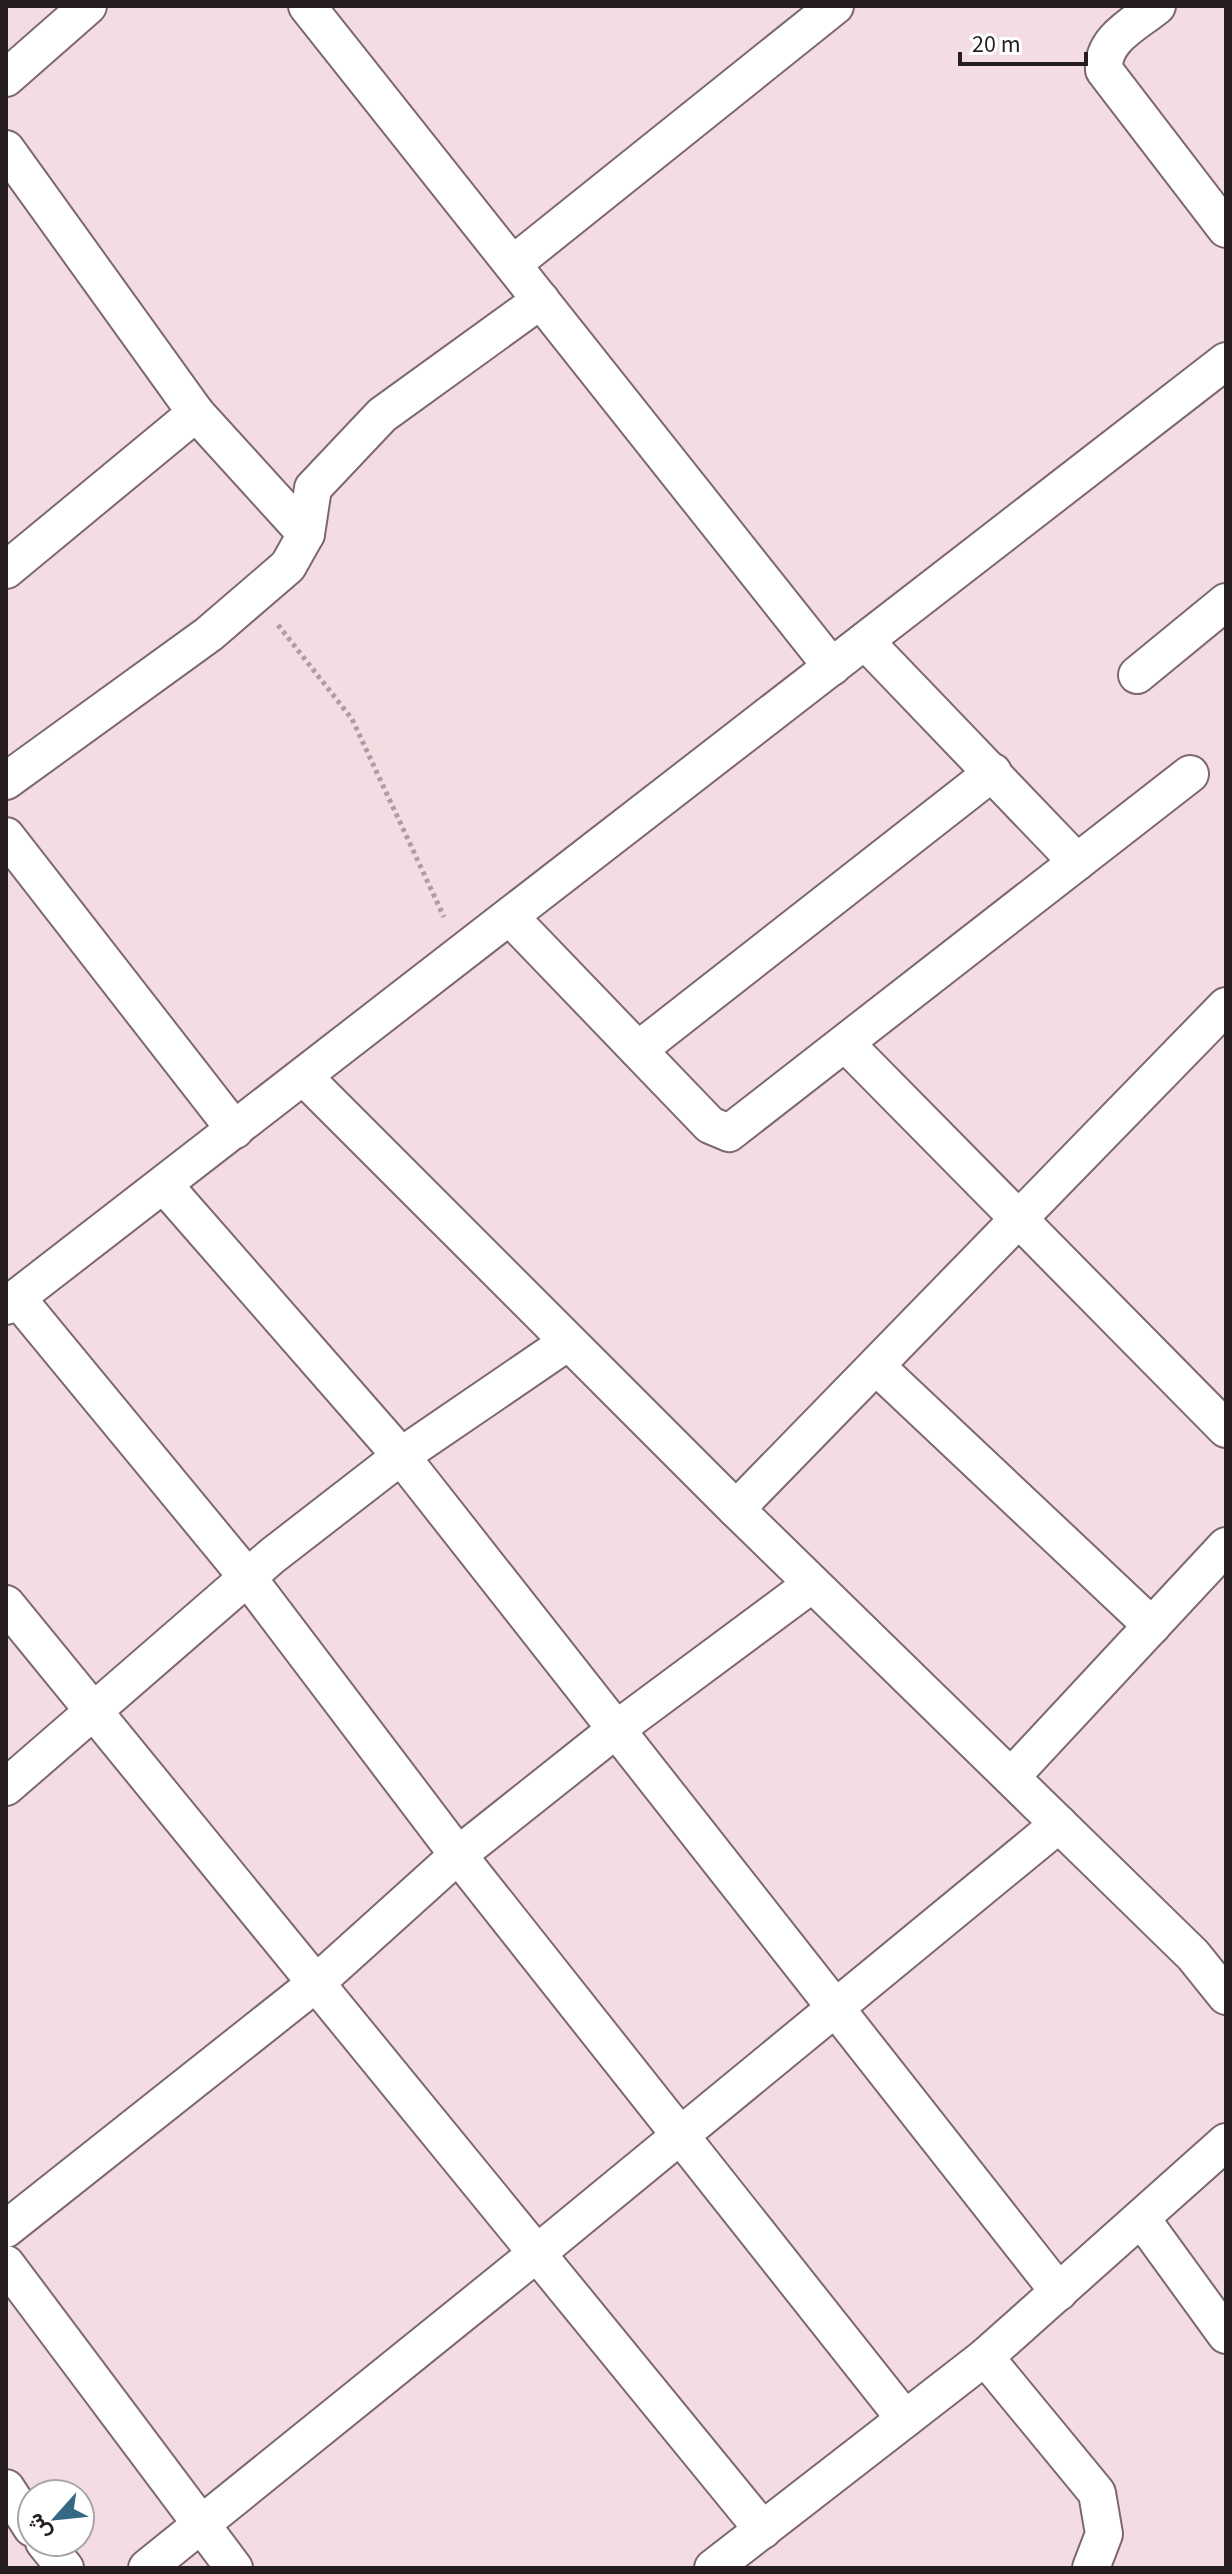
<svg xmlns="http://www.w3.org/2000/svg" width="1232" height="2574" viewBox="0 0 1232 2574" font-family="'Source Sans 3',Vazirmatn,sans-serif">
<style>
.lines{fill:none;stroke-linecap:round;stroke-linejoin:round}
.street-casing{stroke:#7c686d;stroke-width:40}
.path{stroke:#af9da1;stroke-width:5;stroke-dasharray:4 4;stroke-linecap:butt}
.street{stroke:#fff;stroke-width:36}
</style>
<rect width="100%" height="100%" fill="#f4dde2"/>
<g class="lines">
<!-- street casing -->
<g class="street-casing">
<g id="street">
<polyline points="307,6 832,667"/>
<path d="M1157 6C1135 24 1102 39 1104 70L1226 229"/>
<polyline points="6,78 88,6"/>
<polyline points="6,149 196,413 6,570"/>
<polyline points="513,264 835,6"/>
<polyline points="196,413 306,534"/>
<polyline points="865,641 1077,862"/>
<polyline points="1137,675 1226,602"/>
<polyline points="6,781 209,634 288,566 306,534 313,488 382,415 541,300"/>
<polyline points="6,836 235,1130"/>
<polyline points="510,917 710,1125 729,1133 1190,774"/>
<polyline points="846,1044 1226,1429"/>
<polyline points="638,1050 993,772"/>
<polyline points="304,1077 736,1509 1193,1955 1226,1996"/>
<polyline points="164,1185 401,1456 1059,2292"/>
<polyline points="17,1298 248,1578 458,1855 905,2419"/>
<polyline points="6,1306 1226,361"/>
<polyline points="876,1366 1152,1626"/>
<polyline points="736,1509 1226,1006"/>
<polyline points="6,1604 763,2530"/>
<polyline points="1011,1777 1226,1546"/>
<polyline points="6,1787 272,1556 401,1456 568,1342"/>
<polyline points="1141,2218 1226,2335"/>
<polyline points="6,2229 315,1984 458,1855 614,1731 812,1584"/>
<polyline points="6,2264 234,2568"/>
<polyline points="985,2357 1097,2493 1104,2534 1091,2568"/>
<polyline points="6,2488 32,2528"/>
<polyline points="44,2542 65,2568"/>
<polyline points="147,2568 536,2254 1059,1824"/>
<polyline points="713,2568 985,2357 1226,2142"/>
</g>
</g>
<!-- path -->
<polyline class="path" points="278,625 352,719 444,917"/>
<!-- street -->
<use href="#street" class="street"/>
</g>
<!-- border -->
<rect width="1232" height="2574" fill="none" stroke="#251d1f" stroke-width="16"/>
<!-- north arrow -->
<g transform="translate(56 2518) rotate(243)"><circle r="38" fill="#ffffff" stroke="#a8a5a5" stroke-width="2"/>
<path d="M0-6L14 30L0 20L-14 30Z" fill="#356885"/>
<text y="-12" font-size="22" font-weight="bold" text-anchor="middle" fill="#251d1f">ش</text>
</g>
<!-- scale -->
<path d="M960 52v12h126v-12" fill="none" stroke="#251d1f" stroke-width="4"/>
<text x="972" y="52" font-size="24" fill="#251d1f" stroke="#ffffff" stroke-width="6" paint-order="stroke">20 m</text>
</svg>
